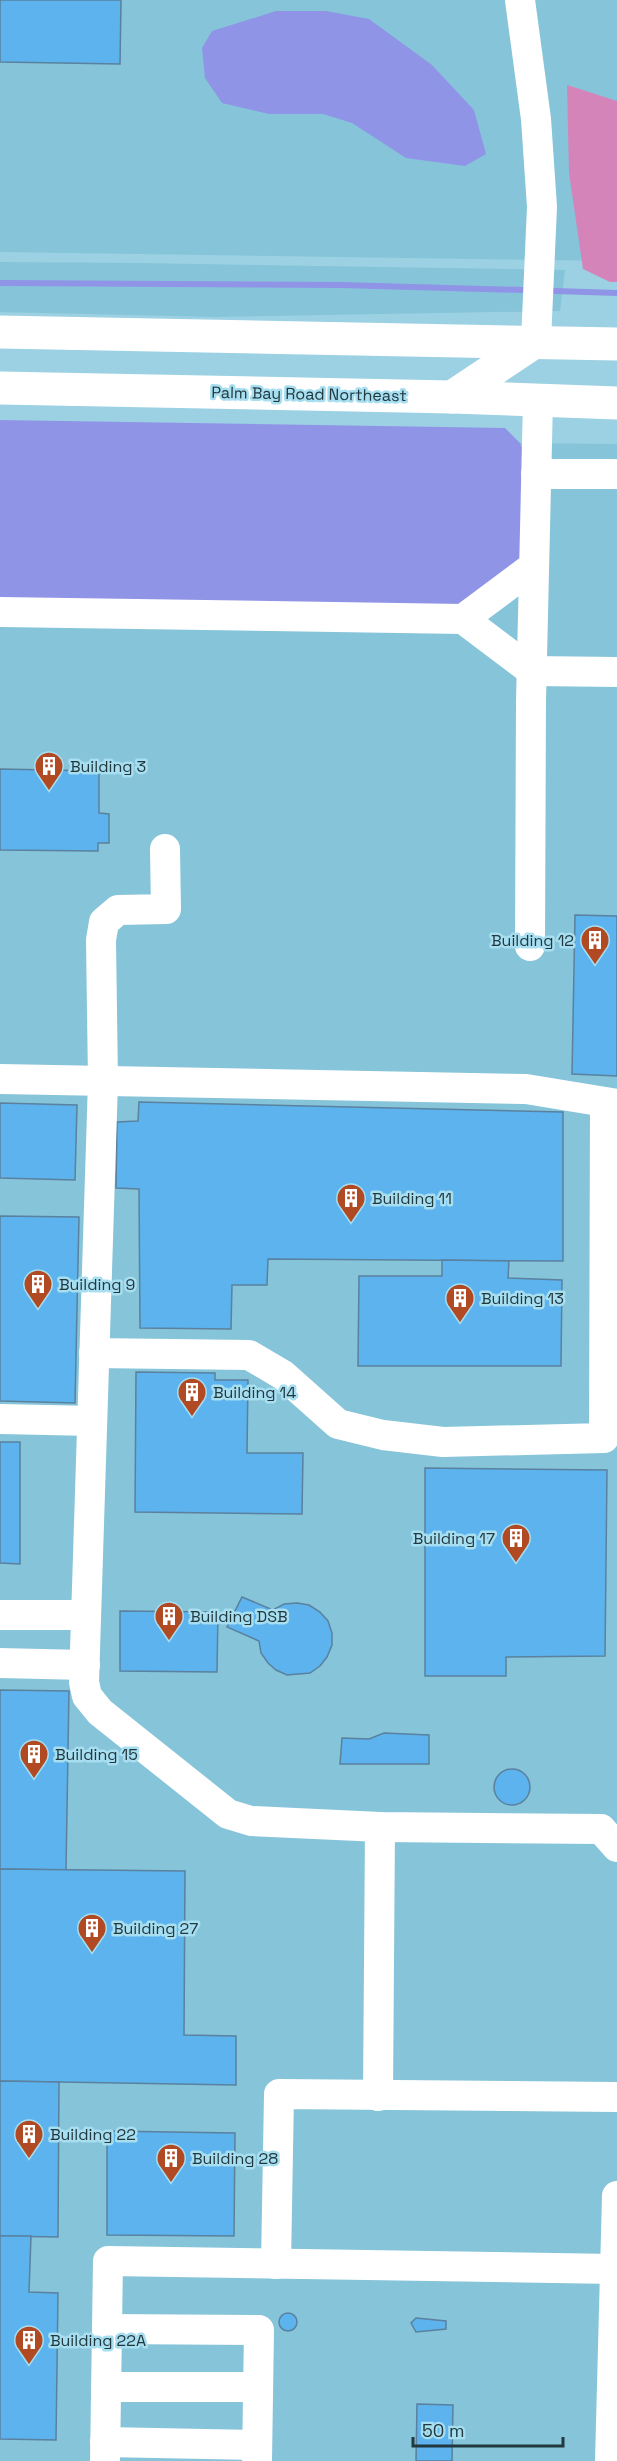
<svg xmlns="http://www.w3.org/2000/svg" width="617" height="2461" viewBox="0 0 617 2461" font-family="'Space Grotesk',sans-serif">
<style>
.built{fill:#86c4d9}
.green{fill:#d584ba}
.water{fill:#9094e6}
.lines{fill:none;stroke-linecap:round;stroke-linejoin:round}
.stream{stroke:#9094e6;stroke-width:6}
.building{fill:#5cb3ee;stroke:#5a819e;stroke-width:1.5}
.minor{stroke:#fff;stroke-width:30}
.major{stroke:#fff;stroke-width:33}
.labels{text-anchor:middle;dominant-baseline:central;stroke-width:5;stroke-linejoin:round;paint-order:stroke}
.street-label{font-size:16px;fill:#21383f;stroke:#a7def0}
.poi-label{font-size:16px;fill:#21383f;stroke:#a7def0;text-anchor:start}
</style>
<rect width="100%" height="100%" fill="#9bd1e3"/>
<!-- built -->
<g class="built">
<polygon points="0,0 617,0 617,261 0,252"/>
<polygon points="0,262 139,263 565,270 560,311 217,317 0,312"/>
<polygon points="520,443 617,444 617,2461 0,2461 0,603 525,457"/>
</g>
<!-- green -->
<polygon class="green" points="567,85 617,101 617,282 610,282 583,269 569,173"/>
<!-- water -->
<g class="water">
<polygon points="276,11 326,11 369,19 432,65 474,110 486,154 465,166 406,158 352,123 323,114 269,114 222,103 205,78 202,48 212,31"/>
<polygon points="0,420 505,428 520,443 525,457 523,561 466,606 0,603"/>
</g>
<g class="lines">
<!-- stream -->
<g class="stream">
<polyline points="0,283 341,285 522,290"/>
<polyline points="555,291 617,293"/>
</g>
</g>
<!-- building -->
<g class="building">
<polygon points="0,0 121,0 120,64 0,62"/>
<polygon points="0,769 99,771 99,813 109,814 109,843 98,843 98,851 0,850"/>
<polygon points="575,915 617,916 617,1076 572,1074"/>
<polygon points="139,1102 563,1112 563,1261 268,1259 267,1285 232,1285 231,1329 140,1328 139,1189 116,1188 117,1122 138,1121"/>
<polygon points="0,1103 77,1105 75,1180 0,1178"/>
<polygon points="0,1216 79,1217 75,1403 0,1401"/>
<polygon points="442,1260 509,1261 508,1278 562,1280 561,1366 358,1366 359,1276 442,1276"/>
<polygon points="136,1372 215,1373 215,1380 248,1380 247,1453 303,1453 302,1514 135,1512"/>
<polygon points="0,1442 20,1442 20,1564 0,1563"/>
<polygon points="425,1468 607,1470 605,1656 506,1657 506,1676 425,1676"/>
<polygon points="242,1597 273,1610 284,1604 297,1603 309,1605 320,1612 328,1621 332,1633 332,1645 327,1657 320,1666 310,1673 287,1675 276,1670 268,1663 261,1653 259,1641 227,1627"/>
<polygon points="120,1611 218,1612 217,1672 120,1671"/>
<polygon points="0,1690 69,1691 66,1870 0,1869"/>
<polygon points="384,1733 429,1735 429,1764 340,1764 342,1738 369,1739"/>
<circle cx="512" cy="1787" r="18"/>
<polygon points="0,1869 185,1871 184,2035 236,2036 236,2085 0,2081"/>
<polygon points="0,2081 59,2082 58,2237 0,2236"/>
<polygon points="107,2131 235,2133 234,2236 107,2235"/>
<polygon points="0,2236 31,2236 29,2292 58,2293 56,2440 0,2439"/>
<circle cx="288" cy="2322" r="9"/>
<polygon points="416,2318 446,2321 446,2329 416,2332 411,2323"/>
<polygon points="417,2404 453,2405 452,2461 416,2461"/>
</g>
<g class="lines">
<!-- minor -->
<g class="minor">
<polyline points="520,0 536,119 542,207 536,341"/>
<polyline points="536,474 617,474"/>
<polyline points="0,612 463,619 532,671 617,672"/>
<polyline points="463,619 534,566"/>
<polyline points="165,849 166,909 118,910 104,922 101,940 103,1081 84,1682 87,1696 100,1712 228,1814 251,1821 380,1827 601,1829 617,1847"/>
<polyline points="530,946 531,701 538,400"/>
<polyline points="0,1079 526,1089 617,1104"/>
<polyline points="94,1353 249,1355 283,1375 338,1424 383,1435 443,1442 604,1438 605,1104"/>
<polyline points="0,1419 92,1421"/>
<polyline points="0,1615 86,1615"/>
<polyline points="0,1663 85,1665"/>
<polyline points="378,2096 380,1827"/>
<polyline points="276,2264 279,2094 617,2097"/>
<polyline points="107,2329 259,2330 257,2461"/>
<polyline points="106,2387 258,2387"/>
<polyline points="105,2442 257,2445"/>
<polyline points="105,2461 108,2261 615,2269"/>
<polyline points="610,2461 617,2196"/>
</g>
<!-- major -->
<g class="major">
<polyline points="0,332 617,344"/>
<polyline points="0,388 452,397 617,403"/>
<polyline points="452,397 536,341"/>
</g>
</g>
<!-- icons -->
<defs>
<g id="building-pin" transform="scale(1.5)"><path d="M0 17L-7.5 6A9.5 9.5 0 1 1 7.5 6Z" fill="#b14a22" stroke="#a7def0"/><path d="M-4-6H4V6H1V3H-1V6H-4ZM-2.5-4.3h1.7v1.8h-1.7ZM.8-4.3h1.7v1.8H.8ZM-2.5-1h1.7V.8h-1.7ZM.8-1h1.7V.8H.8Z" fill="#fff"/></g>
</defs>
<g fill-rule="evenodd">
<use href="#building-pin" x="49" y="766"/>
<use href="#building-pin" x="595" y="940"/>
<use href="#building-pin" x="351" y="1198"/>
<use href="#building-pin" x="38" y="1284"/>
<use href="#building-pin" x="460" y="1298"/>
<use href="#building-pin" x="192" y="1392"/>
<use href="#building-pin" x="516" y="1538"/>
<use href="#building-pin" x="169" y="1616"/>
<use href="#building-pin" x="34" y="1754"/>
<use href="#building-pin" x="92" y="1928"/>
<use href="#building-pin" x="29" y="2134"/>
<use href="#building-pin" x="171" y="2158"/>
<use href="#building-pin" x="29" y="2340"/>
</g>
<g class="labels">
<!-- street labels -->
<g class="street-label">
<text transform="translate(309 394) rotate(1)">Palm Bay Road Northeast</text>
</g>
<!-- poi labels -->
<g class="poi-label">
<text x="70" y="766">Building 3</text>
<text x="574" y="940" text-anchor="end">Building 12</text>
<text x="372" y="1198">Building 11</text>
<text x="59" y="1284">Building 9</text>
<text x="481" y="1298">Building 13</text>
<text x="213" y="1392">Building 14</text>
<text x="495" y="1538" text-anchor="end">Building 17</text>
<text x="190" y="1616">Building DSB</text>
<text x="55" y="1754">Building 15</text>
<text x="113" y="1928">Building 27</text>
<text x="50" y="2134">Building 22</text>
<text x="192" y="2158">Building 28</text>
<text x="50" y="2340">Building 22A</text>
</g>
</g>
<!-- scale -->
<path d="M413 2437v9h150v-9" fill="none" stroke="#21383f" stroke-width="3"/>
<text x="422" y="2437" font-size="18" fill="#21383f" stroke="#a7def0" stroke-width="4.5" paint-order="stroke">50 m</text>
</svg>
